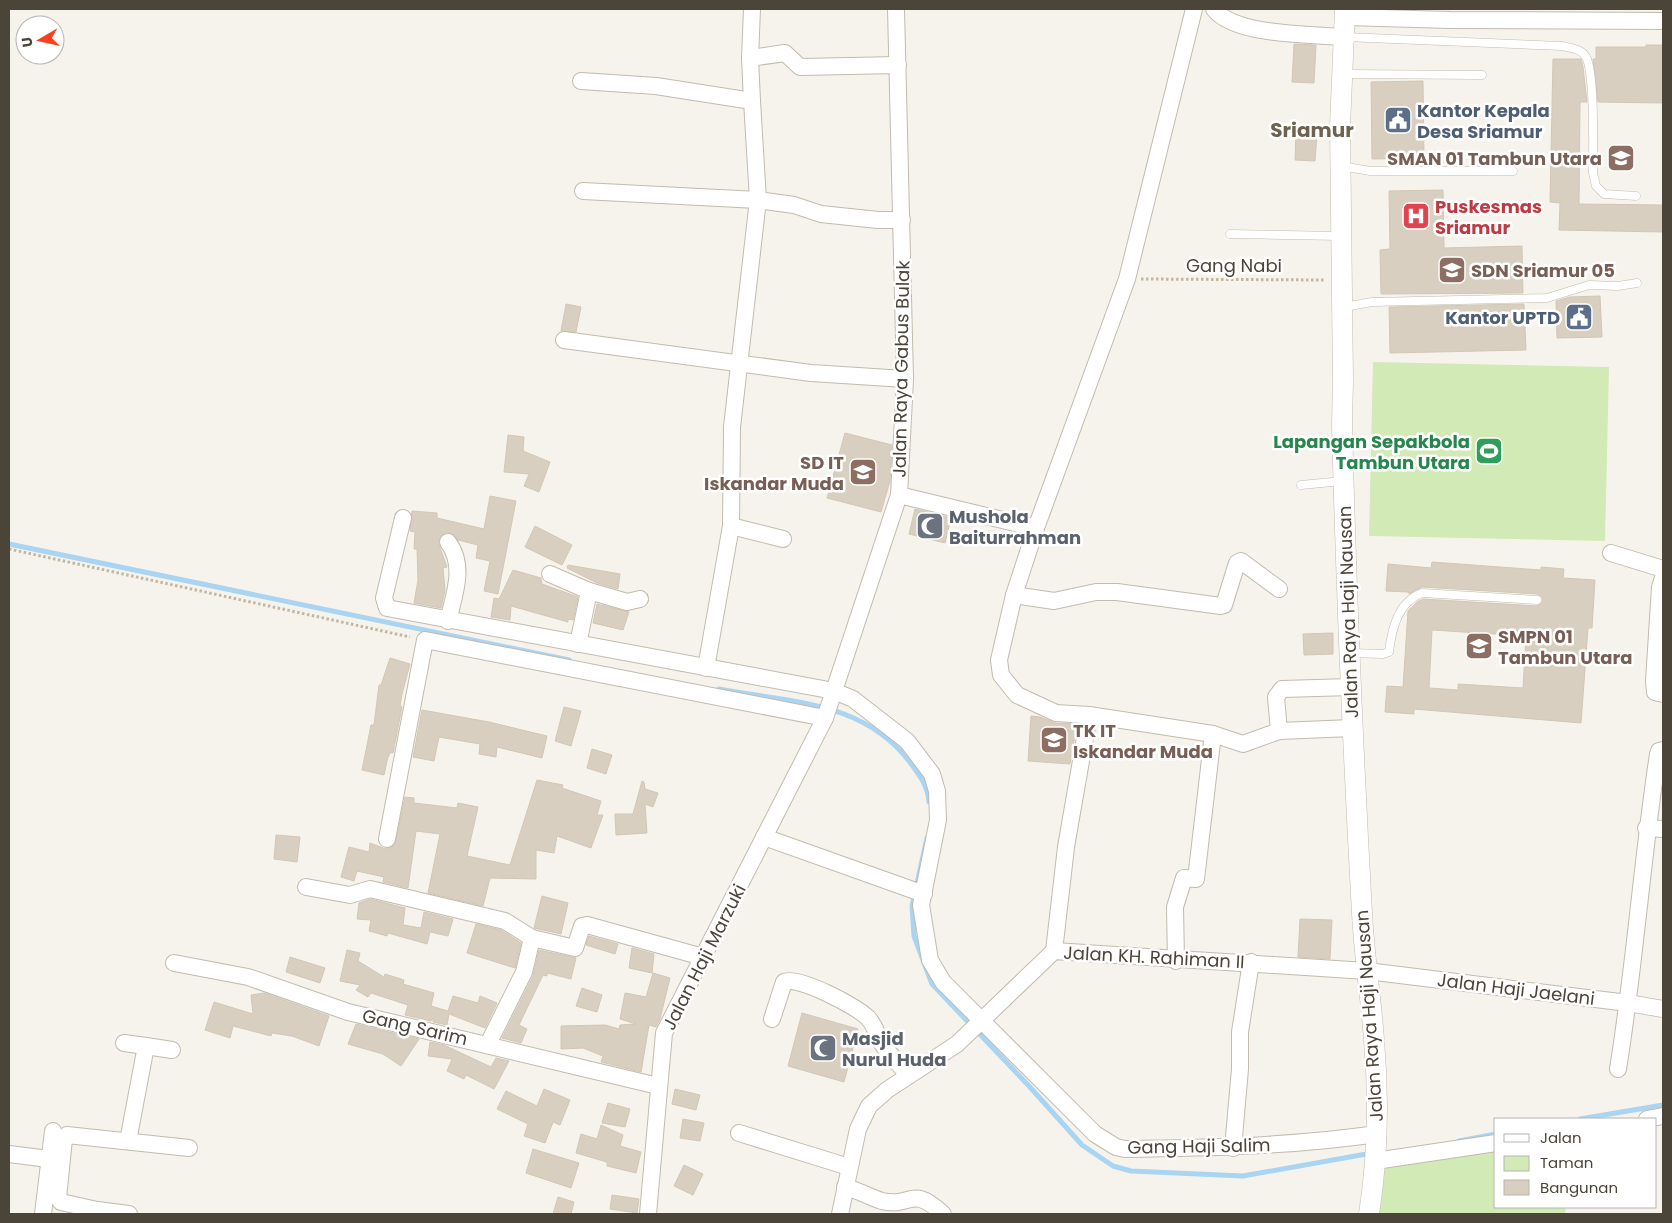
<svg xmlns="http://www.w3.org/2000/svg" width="1672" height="1223" viewBox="0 0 1672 1223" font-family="Poppins,sans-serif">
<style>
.green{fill:#d2eab5}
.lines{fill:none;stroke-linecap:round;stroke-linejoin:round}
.stream{stroke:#a9d4f2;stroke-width:5}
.building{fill:#d8cfc1;stroke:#d3c7b4;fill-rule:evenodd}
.service-casing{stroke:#c2bbae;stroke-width:9}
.minor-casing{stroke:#c2bbae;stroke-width:18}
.tertiary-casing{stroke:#c2bbae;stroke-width:21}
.path{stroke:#c4b79f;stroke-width:3;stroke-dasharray:2.5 2.5;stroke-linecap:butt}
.service{stroke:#fff;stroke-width:8}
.minor{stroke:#fff;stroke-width:16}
.tertiary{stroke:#fff;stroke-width:20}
.labels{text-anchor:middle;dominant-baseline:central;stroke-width:5;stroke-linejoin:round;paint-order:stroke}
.service-label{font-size:18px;font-weight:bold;fill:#4e5e75;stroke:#fff;text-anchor:start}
.education-label{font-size:18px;font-weight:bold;fill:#785e54;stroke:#fff;text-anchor:start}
.health-label{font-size:18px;font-weight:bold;fill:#be3a42;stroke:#fff;text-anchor:start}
.street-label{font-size:18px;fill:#4b4439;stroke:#fff}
.leisure-label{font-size:18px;font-weight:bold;fill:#27864d;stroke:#fff;text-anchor:end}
.worship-label{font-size:18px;font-weight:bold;fill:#5b616d;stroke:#fff;text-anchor:start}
.quarter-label{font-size:20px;font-weight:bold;fill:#6e6250;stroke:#fff}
</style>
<rect width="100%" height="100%" fill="#f6f3ec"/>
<!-- green -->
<g class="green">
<polygon points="1373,362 1609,367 1605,541 1369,536"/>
<polygon points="1496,1143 1496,1207 1566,1207 1565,1214 1369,1214 1375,1161"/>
</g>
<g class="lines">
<!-- stream -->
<g class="stream">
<polyline points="9,544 569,660"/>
<path d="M719 689C791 703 865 700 912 765 921 777 928 787 929 802"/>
<polyline points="927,838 912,906 914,936 932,984 1029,1086 1082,1145 1113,1166 1131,1171 1243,1176 1372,1153"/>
<polyline points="1580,1119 1663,1105"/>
<polyline points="1459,1141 1496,1134"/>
</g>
</g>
<!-- building -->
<g class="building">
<polygon points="1294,44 1316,45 1314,83 1292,82"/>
<polygon points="1646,45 1663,45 1663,103 1598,102 1593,59 1596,59 1596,47 1646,47"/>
<polygon points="1553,59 1581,59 1583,67 1587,102 1580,102 1579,204 1663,205 1663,232 1559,230 1560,203 1550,202"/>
<polygon points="1423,81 1424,158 1372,159 1371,82"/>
<polygon points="1296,132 1317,133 1315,161 1295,160"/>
<polygon points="1443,190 1444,248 1522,246 1523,293 1381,294 1380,250 1390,249 1389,191"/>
<polygon points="1600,296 1602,337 1557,338 1556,301 1570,297"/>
<polygon points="566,304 581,307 576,332 561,331"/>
<polygon points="1524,304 1526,350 1390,353 1389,307"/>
<polygon points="845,433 892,445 890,481 881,512 827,498"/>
<polygon points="508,435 524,437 523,451 550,462 539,492 524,486 529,474 504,472"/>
<polygon points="490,496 516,501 498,594 484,591 490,561 476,558 478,545 458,540 453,534 447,532 443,534 438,542 447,567 443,568 445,590 441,608 414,603 418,580 417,549 414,549 415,532 410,531 412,511 437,513 437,518 484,529"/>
<polygon points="915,509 951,518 945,543 909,534"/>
<polygon points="535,526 572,545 562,565 525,547"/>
<path d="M1432 562 1541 570V567L1564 569 1563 578 1595 580 1592 628H1588L1581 723 1414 709V714L1385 712 1387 686 1403 687 1408 611 1417 602 1423 599 1537 606 1543 601 1542 597 1537 594 1422 587 1409 594V592L1386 591 1388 564 1431 568ZM1432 630 1526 636 1523 688 1458 684V690L1429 688Z"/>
<polygon points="568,565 620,574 618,589 597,583 567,568"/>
<polygon points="513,570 541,578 542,584 578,597 573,620 568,619 568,622 511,606 510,620 491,617 494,598 499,599"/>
<polygon points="597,604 629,612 623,630 593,623"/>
<polygon points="1333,633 1333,654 1304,655 1303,634"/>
<polygon points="390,658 410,664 402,694 400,706 402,707 393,753 391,752 388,757 384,775 362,770 371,725 374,725 379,685 381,685"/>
<polygon points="564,707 581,711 571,746 555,741"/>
<polygon points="422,710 489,722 547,736 542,758 497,747 496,757 479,754 480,744 439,737 434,761 413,757"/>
<polygon points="1031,716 1040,717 1055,723 1077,724 1070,764 1028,761"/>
<polygon points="592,749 612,755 606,774 587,768"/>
<polygon points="537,780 563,785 562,788 601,801 597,815 603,815 591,848 557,836 554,853 536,850 536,879 490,878 483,906 428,893 440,834 416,831 408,888 383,882 384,877 357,871 354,881 341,877 349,847 369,852 370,843 386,849 395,845 405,797 414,798 414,803 457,808 458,803 478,807 467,856 510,865"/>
<polygon points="642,781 644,782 645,789 658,793 653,807 645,804 647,833 616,835 615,814 633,814"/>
<polygon points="276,835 300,837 297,862 274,859"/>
<polygon points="542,896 568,903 561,934 534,928"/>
<polygon points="370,899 405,908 403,925 421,928 424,912 453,919 448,936 430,932 427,944 388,933 387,936 369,931 371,920 357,919 359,903"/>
<polygon points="1300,919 1332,920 1330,959 1298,957"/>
<polygon points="476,924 501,930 521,943 515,968 467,953"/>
<polygon points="589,936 618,944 615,954 586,945"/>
<polygon points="632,948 654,954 652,973 629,968"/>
<polygon points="347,950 360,953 358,961 384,977 385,974 404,980 403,984 434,993 431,1006 448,1011 453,996 478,1003 480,996 497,1003 485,1028 449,1014 447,1025 433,1022 433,1018 431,1021 405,1015 408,1005 371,993 368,997 356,990 360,985 340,981"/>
<polygon points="539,950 576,958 571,979 547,973 547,976 543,975 519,1025 527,1029 521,1043 502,1038 533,976"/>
<polygon points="290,957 325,968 320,983 286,972"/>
<polygon points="653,973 670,978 660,1019 656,1027 649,1025 641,1072 601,1062 603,1056 583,1048 561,1049 561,1026 605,1025 619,1029 620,1025 636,1024 620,1019 625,993 646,997"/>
<polygon points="582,988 602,995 597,1012 576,1006"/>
<polygon points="264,993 329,1016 319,1046 292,1036 272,1033 271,1036 233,1026 230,1038 205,1030 214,1002 253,1014 251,995"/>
<polygon points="802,1013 858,1029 844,1082 788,1066"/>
<polygon points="356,1024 419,1039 401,1066 383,1054 348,1044"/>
<polygon points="430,1042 444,1045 491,1067 496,1058 509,1061 494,1089 466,1075 464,1079 447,1071 452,1059 428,1056"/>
<polygon points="544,1089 570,1100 560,1125 553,1122 545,1143 524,1136 528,1124 497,1109 506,1091 537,1106"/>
<polygon points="675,1089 700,1095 696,1110 672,1104"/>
<polygon points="608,1103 630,1109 625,1127 602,1123"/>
<polygon points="683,1119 704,1123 700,1141 680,1138"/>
<polygon points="601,1125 623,1135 620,1146 641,1152 636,1173 607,1166 607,1162 576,1153 581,1134 597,1139"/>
<polygon points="533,1149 579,1163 571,1188 526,1173"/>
<polygon points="684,1165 703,1174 693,1195 674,1186"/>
<polygon points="612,1195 639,1199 637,1213 610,1209"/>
<polygon points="558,1197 574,1202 571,1214 553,1214"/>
</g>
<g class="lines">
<!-- service casing -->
<g class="service-casing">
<g id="service">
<path d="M1345 37 1562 46C1571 48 1582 49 1586 57 1595 73 1593 150 1593 173L1596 186 1604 194 1636 196"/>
<polyline points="1343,74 1482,75"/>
<polyline points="1341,166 1370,171 1513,171"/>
<polyline points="1230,234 1340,236"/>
<polyline points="1344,307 1372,302 1547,298 1589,285 1618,286 1637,283"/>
<polyline points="1301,485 1343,481"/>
<path d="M1351 653 1383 654 1389 652C1392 628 1398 602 1422 593L1537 600"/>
</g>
</g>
<!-- minor casing -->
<g class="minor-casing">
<g id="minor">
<polyline points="1194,9 1127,279 1036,528 1014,595 999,660 1001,675 1017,695 1056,713 1089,715 1213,734 1243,744 1279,731 1352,728"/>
<path d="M1214 9C1235 36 1310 34 1344 37"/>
<polyline points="1345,17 1450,20 1663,21"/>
<polyline points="750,58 785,53 800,67 898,65"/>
<polyline points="581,81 656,86 752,101 758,200 732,427 731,526 706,668"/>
<polyline points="752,101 750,58 752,9"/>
<polyline points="583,191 758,200 794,205 821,214 878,220 902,220"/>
<polyline points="564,340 811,373 905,379"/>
<polyline points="899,495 1036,528"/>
<path d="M403 518 384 598 387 608 834 691 853 699 907 741 932 774 937 791 938 820 921 905 930 960 943 982 1095 1134 1116 1147 1125 1149C1210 1148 1293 1146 1377 1134"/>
<polyline points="731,526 783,539"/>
<polyline points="1611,553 1663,569"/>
<polyline points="550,574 589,591 578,644"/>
<polyline points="1663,578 1660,587 1654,681 1655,692 1663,694"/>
<polyline points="589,591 627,602 640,599"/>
<polyline points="1014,595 1054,601 1096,592 1117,592 1221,606 1224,605 1237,563 1241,561 1279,589"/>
<path d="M448 621C454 595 466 566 448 542"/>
<polyline points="1279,731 1276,697 1282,689 1351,687"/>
<polyline points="1646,828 1663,829"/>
<polyline points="764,837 924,894"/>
<polyline points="387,839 425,640 825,718"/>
<polyline points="306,887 350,895 370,889 505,921 532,938"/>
<polyline points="1054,951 1066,847 1089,715"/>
<polyline points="1176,961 1175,907 1184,878 1196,879 1213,734"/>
<polyline points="174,963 248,977 348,1012 658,1086"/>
<path d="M772 1019 784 982C797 975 858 1007 868 1018 876 1026 877 1037 883 1045 891 1056 900 1065 908 1075"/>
<polyline points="124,1043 146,1046 128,1141"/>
<polyline points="488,1044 524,972 532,938 575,948 582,926 587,925 703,957"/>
<polyline points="146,1046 172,1050"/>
<path d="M1618 1069C1635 964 1642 859 1658 754L1659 751 1663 750"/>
<polyline points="1647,1119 1663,1116"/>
<polyline points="739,1133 849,1167"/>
<polyline points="1233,1148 1240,1069 1240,1032 1251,962"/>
<polyline points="9,1154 49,1159"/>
<polyline points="1375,1161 1496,1143"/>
<path d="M845 1187C858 1190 869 1197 882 1201 912 1208 911 1184 943 1214"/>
<polyline points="97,1210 61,1202 58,1198 64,1139 67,1135 189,1148"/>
<polyline points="43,1214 53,1131"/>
<polyline points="96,1214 97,1210 129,1214"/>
<polyline points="648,1214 664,1033 825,718 899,495 905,379 896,9"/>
<polyline points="840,1214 858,1129 869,1106 887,1090 957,1044 1054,951 1367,971 1628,1003 1663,1009"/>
</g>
</g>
<!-- tertiary casing -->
<g class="tertiary-casing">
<path id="tertiary" d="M1345 9 1340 127 1343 380 1342 424C1346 587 1353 750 1362 913 1364 955 1371 997 1374 1040 1379 1098 1378 1156 1369 1214"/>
</g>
<!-- path -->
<g class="path">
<polyline points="1141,279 1325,280"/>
<polyline points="9,549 410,637"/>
</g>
<!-- service -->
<use href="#service" class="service"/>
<!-- minor -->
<use href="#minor" class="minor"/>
<!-- tertiary -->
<use href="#tertiary" class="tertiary"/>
</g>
<!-- icons -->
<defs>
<g id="civic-square" transform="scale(1.4375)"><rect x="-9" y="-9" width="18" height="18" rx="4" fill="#5c6f8a" stroke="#fff"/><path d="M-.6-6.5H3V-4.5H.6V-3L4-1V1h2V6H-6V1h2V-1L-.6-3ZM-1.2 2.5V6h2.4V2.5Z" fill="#fff"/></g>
<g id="school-square" transform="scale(1.4375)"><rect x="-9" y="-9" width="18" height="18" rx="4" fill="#8d6e63" stroke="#fff"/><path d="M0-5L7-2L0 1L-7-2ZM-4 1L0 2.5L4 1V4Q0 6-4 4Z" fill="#fff"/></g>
<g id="hospital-square" transform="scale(1.4375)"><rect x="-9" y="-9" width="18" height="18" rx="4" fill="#e0444e" stroke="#fff"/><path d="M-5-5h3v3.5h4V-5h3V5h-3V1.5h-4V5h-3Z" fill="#fff"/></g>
<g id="stadium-square" transform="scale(1.4375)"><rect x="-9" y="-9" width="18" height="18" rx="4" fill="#2e9e5b" stroke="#fff"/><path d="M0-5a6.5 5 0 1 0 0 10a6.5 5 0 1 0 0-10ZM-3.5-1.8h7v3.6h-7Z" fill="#fff"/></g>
<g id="mosque-square" transform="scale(1.4375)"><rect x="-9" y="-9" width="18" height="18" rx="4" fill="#6b7280" stroke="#fff"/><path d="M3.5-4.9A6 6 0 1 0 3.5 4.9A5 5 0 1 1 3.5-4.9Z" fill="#fff"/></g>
</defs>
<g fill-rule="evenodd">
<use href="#civic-square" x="1398" y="120"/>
<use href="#school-square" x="1621" y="158"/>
<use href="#hospital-square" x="1416" y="216"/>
<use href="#school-square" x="1452" y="270"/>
<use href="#civic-square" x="1579" y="317"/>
<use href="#stadium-square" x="1489" y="451"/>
<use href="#school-square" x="863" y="472"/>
<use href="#mosque-square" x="930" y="526"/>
<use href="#school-square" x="1479" y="646"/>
<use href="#school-square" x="1054" y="740"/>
<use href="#mosque-square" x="823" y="1048"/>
</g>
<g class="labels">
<!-- service labels -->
<g class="service-label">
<text x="1417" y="110">Kantor Kepala<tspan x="1417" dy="21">Desa Sriamur</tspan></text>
<text x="1560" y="317" text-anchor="end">Kantor UPTD</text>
</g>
<!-- education labels -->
<g class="education-label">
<text x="1602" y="158" text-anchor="end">SMAN 01 Tambun Utara</text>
<text x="1471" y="270">SDN Sriamur 05</text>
<text x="844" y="462" text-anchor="end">SD IT<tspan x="844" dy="21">Iskandar Muda</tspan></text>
<text x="1498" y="636">SMPN 01<tspan x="1498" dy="21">Tambun Utara</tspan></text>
<text x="1073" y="730">TK IT<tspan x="1073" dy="21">Iskandar Muda</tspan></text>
</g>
<!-- health labels -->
<g class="health-label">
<text x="1435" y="206">Puskesmas<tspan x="1435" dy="21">Sriamur</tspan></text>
</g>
<!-- street labels -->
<g class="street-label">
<text x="1234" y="265">Gang Nabi</text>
<text transform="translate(901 369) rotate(-89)">Jalan Raya Gabus Bulak</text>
<text transform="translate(1348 612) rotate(-92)">Jalan Raya Haji Nausan</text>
<text transform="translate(704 957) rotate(-63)">Jalan Haji Marzuki</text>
<text transform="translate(1154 957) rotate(3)">Jalan KH. Rahiman II</text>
<text transform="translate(1516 989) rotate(7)">Jalan Haji Jaelani</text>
<text transform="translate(1369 1016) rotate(-94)">Jalan Raya Haji Nausan</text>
<text transform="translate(415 1027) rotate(13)">Gang Sarim</text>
<text transform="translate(1199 1146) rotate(-1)">Gang Haji Salim</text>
</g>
<!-- leisure labels -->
<g class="leisure-label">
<text x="1470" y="441">Lapangan Sepakbola<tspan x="1470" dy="21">Tambun Utara</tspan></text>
</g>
<!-- worship labels -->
<g class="worship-label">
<text x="949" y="516">Mushola<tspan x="949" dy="21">Baiturrahman</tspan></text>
<text x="842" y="1038">Masjid<tspan x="842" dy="21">Nurul Huda</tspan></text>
</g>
<!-- quarter labels -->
<g class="quarter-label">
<text x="1312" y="130">Sriamur</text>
</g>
</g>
<!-- border -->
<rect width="1672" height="1223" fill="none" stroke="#4b4439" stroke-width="20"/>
<!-- legend -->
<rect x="1494" y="1118" width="162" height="90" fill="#ffffff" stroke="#b7b4b0"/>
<rect x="1504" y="1134" width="25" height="8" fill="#ffffff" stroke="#b7b4b0"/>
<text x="1540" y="1143" font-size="15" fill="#4b4439">Jalan</text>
<rect x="1504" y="1156" width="25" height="15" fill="#d2eab5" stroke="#b7b4b0"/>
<text x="1540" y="1168" font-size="15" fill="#4b4439">Taman</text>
<rect x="1504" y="1180" width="25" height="15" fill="#d8cfc1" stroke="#b7b4b0"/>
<text x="1540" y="1193" font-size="15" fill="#4b4439">Bangunan</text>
<!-- north arrow -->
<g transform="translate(40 40) rotate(261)"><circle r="24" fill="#ffffff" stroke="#b7b4b0"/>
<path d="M0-4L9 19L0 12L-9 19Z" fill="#fc3f1d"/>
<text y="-8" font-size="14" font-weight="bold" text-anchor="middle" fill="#4b4439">U</text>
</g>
</svg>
